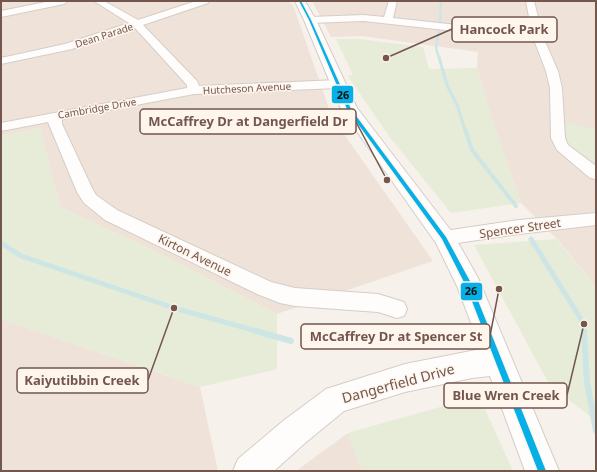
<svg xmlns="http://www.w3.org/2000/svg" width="597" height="472" viewBox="0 0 597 472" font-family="'Noto Sans',sans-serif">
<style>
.residential{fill:#efe3d9}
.green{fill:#e6ecd7}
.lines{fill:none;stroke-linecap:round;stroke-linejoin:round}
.stream-far4{stroke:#cde6e5;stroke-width:2.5}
.stream-far3{stroke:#cde6e5;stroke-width:3}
.stream-far2{stroke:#cde6e5;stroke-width:4}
.stream-far1{stroke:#cde6e5;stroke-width:5}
.stream{stroke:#cde6e5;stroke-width:6}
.street-casing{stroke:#d5cdc8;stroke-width:2}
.secondary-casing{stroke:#d5ccc8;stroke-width:2}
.street{fill:#fefdfc;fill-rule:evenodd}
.secondary{fill:#fefdfc;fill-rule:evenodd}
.bus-1-casing{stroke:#fef5ed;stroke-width:3}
.bus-1{fill:#06b0e7;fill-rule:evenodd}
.labels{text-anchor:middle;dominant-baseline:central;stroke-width:3;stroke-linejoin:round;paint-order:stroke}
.far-street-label{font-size:10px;fill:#73564d;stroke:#fef5ed}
.street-label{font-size:12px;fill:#73564d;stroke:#fef5ed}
.near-street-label{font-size:14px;fill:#73564d;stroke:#fef5ed}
.leader{fill:none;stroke:#73564d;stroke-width:1.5}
.callout-dot{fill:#73564d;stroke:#fef5ed;stroke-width:1.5}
.callout{fill:#fef5ed;stroke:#73564d;stroke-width:1.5}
.callout-label{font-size:13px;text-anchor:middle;font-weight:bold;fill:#73564d}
.line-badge{stroke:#fef5ed;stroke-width:1.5}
.pale-badge-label{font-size:11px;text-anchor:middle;font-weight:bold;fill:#111}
</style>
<rect width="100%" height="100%" fill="#f6f1eb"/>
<!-- residential -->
<g class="residential">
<polygon points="1,1 289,1 293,5 332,117 433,261 277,314 152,250 60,207 40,128 1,136"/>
<polygon points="312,1 596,1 596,287 557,239 521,203 492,120 477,68 478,52 362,36 331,37"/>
<polygon points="1,319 200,387 218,471 1,471"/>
<polygon points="348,433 362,471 296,471"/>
</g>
<!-- green -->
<g class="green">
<polygon points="336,39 359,39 423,47 429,69 477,68 492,120 521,203 451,213 389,136 348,76 353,75"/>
<polygon points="563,122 596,129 596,168 569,148 564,140"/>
<polygon points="40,128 60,207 152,250 277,314 277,369 200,387 1,319 1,136"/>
<polygon points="556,239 596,287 596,421 549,384 474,245"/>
<polygon points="479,396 513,471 362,471 348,433"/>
</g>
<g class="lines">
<!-- stream-far4 -->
<g class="stream-far4">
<polyline points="440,22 441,1"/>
<polyline points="439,58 436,48 439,30"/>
</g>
<!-- stream-far3 -->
<polyline class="stream-far3" points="439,57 447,85 458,107 465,130"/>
<!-- stream-far2 -->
<polyline class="stream-far2" points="465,129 472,150 516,206"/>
<!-- stream-far1 -->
<g class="stream-far1">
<polyline points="531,239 584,324 584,332"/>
<polyline points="1,243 21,256 174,308 260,332"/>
</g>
<!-- stream -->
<g class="stream">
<polyline points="256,331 291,341"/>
<polyline points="584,331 587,382 596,431"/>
</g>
<!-- street casing -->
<g class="street-casing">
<g id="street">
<polygon points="51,1 68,1 64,4 1,17 1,11"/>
<polygon points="94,1 104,1 138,20 196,1 209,1 208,3 143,25 197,81 199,86 338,80 342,81 344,84 342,87 338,88 194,94 62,119 62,124 93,190 96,195 117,210 271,282 295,288 378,294 404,302 407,309 404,316 397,318 378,312 295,306 280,303 257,294 105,220 84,203 77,192 48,122 1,131 1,123 187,88 187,85 135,28 72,49 1,64 1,58 65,44 129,23"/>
<polygon points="389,1 397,1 393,18 532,33 526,1 534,1 543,37 558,71 562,88 565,138 568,145 596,166 596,179 590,178 557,150 551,138 550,88 546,71 534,40 364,21 310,23 305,20 310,17 364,15 384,17"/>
<polygon points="596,213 596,225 519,234 444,245 438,243 435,238 438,233 444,231 519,220"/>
</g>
</g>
<!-- secondary casing -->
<g class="secondary-casing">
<polygon id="secondary" points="295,1 305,1 316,20 357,108 452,232 478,278 559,471 525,471 490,376 472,378 405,392 344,411 305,443 274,471 233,471 238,459 283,421 326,389 405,364 481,349 457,286 436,243 341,109 304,20"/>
</g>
<!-- street -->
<use href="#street" class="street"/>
<!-- secondary -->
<use href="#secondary" class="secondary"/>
<!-- bus-1 casing -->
<g class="bus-1-casing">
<polygon id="bus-1" points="299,1 301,1 311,20 351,109 446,237 471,283 546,471 538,471 466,286 442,239 347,109 309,20"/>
</g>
<!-- bus-1 -->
<use href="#bus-1" class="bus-1"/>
</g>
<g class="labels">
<!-- far-street labels -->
<g class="far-street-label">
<text transform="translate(104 35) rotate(-18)">Dean Parade</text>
<text transform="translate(247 88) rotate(-3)">Hutcheson Avenue</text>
<text transform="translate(97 108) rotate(-10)">Cambridge Drive</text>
</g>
<!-- street labels -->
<g class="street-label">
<text transform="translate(520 228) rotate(-8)">Spencer Street</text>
<text transform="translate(195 255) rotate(26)">Kirton Avenue</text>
</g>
<!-- near-street labels -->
<g class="near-street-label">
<text transform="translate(398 383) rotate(-15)">Dangerfield Drive</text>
</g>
</g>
<!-- callouts -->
<path class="leader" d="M386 58L452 29M387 180L356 122M499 289L490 336M174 308L148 380M584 324L567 395"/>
<g class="callout-dot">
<circle cx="386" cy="58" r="4"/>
<circle cx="387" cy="180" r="4"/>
<circle cx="499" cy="289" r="4"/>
<circle cx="174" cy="308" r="4"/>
<circle cx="584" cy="324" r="4"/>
</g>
<g class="callout">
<rect x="452" y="17" width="105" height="25" rx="4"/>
<rect x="140" y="109" width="216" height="25" rx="4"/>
<rect x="301" y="324" width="189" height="25" rx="4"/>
<rect x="17" y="368" width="131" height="25" rx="4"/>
<rect x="444" y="383" width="123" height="25" rx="4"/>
</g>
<g class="callout-label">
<text x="504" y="34">Hancock Park</text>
<text x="248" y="126">McCaffrey Dr at Dangerfield Dr</text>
<text x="396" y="341">McCaffrey Dr at Spencer St</text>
<text x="82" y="385">Kaiyutibbin Creek</text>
<text x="506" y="400">Blue Wren Creek</text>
</g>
<g class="line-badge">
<rect x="331" y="85" width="23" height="19" rx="4" fill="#06b0e7"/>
<rect x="460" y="282" width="23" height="19" rx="4" fill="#06b0e7"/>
</g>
<g class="pale-badge-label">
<text x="343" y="99">26</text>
<text x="471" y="295">26</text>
</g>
<!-- border -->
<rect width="597" height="472" fill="none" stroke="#73564d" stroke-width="4"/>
</svg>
